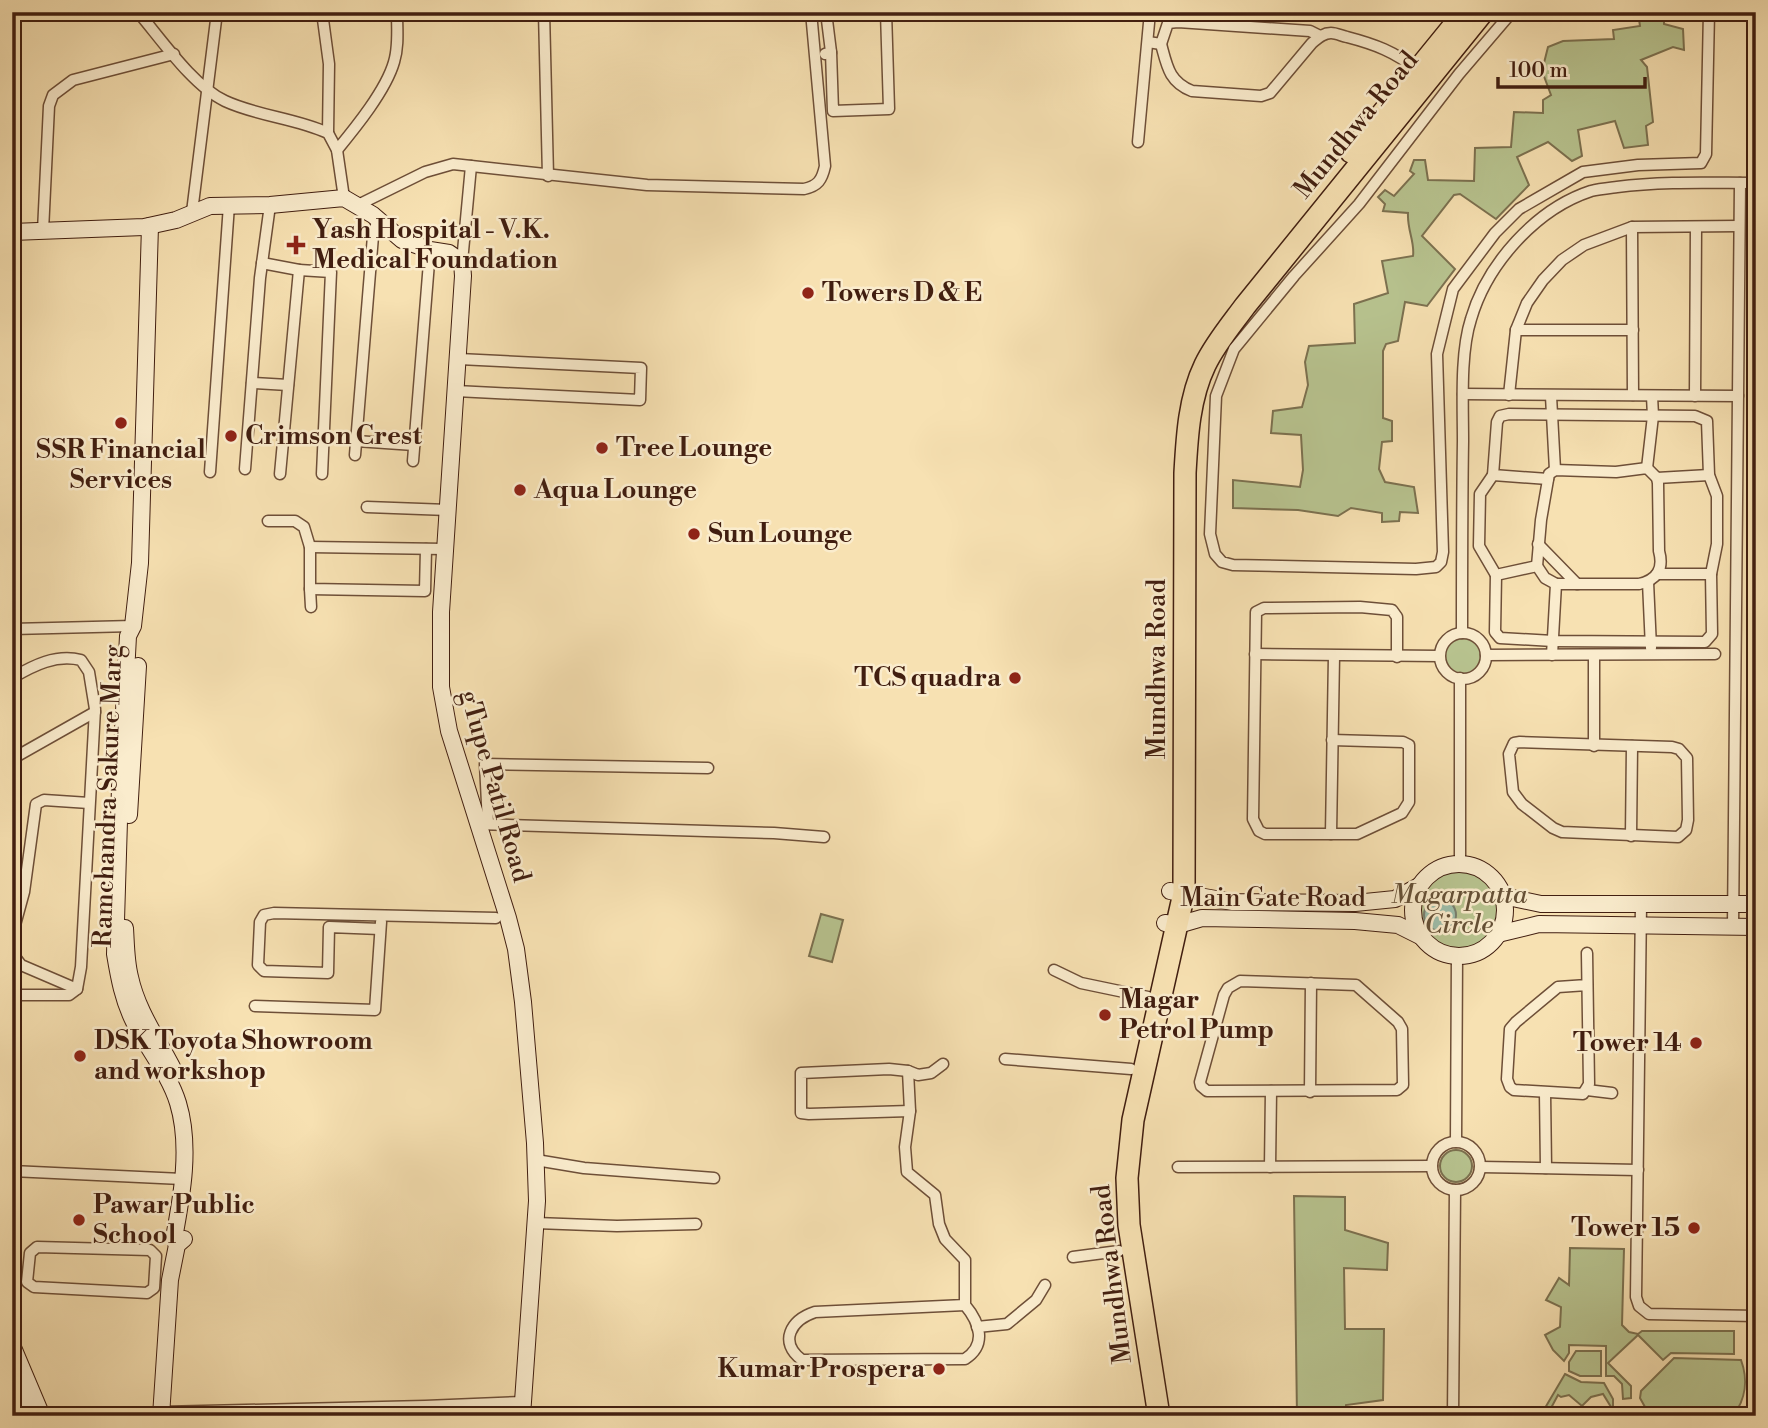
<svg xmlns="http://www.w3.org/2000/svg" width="1768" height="1428" viewBox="0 0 1768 1428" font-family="'Libre Bodoni',serif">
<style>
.green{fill:#b8c490;stroke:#7c7150;stroke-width:2}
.water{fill:#9dbeab;stroke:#787e6d;stroke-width:2}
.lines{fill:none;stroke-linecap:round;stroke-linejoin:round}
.street-casing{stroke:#6e4f38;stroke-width:13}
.secondary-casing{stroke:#411e10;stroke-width:18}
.highway-casing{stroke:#411e10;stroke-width:24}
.street{stroke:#faeccd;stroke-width:10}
.secondary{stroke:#faeccd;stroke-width:16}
.highway{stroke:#f7e1b2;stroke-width:21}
.poi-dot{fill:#8f2418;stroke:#faeccd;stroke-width:2.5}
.labels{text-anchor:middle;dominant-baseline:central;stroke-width:5;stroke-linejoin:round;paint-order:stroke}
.street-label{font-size:26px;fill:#411e10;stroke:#faeccd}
.poi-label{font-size:26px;font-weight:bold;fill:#411e10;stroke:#faeccd;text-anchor:start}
.park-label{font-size:26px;font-style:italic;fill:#655036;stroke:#faeccd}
</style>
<rect width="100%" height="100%" fill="#f7e1b2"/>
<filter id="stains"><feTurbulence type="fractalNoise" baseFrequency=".00286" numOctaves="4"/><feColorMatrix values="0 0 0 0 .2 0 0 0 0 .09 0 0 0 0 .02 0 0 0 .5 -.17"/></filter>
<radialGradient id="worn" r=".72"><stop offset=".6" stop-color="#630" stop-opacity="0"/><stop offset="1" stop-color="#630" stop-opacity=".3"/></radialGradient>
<!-- green -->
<g class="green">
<path d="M1638 12H1664V24L1683 29 1684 50 1673 47 1641 60 1647 67 1653 122 1646 126 1648 145 1624 148 1615 121 1578 130 1582 156 1572 161 1548 142 1517 157 1529 185 1496 219 1460 194 1454 195 1422 236 1455 269 1427 306 1405 302 1398 341 1386 344 1383 351V418L1392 421V441L1382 442 1379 469 1385 482 1414 487 1418 513 1400 512 1399 521 1382 522V513L1351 508 1338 516 1298 510 1233 508V480L1300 487 1303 470 1301 435 1271 433 1273 411 1302 407 1308 385 1305 362 1309 346 1355 343 1354 304 1388 293 1382 261 1413 256C1415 242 1407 230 1408 213L1383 211 1385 204 1378 197 1385 190 1394 196 1414 174 1410 171 1414 160H1425L1428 180 1474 181 1475 148 1511 147 1514 112 1543 113V100L1551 95 1542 71 1548 47 1563 41 1614 39 1613 30 1640 26Z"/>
<circle cx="1463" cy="656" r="19"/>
<circle cx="1459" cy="910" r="40"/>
<polygon points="821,914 843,920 832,962 809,956"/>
<circle cx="1456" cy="1166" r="16"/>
<polygon points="1294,1196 1345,1197 1345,1230 1388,1243 1387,1270 1344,1268 1345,1329 1384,1329 1383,1400 1346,1405 1346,1416 1297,1416"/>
<polygon points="1570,1248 1624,1249 1622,1325 1629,1332 1638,1334 1642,1331 1734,1331 1734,1354 1671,1353 1663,1360 1638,1335 1608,1363 1631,1386 1631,1398 1623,1399 1622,1384 1614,1376 1606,1376 1606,1346 1569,1345 1569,1353 1564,1361 1553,1350 1545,1335 1560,1327 1561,1307 1546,1300 1559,1278 1569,1285"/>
<polygon points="1576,1351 1601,1351 1601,1376 1580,1376 1569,1371 1569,1362"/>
<path d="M1674 1358 1741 1360C1748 1379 1746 1399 1733 1416L1681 1413 1679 1416H1650L1640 1398 1641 1391Z"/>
<polygon points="1565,1374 1581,1382 1604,1383 1613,1399 1613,1412 1607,1412 1611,1407 1603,1394 1591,1397 1582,1406 1569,1395 1561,1397 1558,1395 1551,1408 1558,1416 1550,1416 1545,1408"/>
</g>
<!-- water -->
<circle class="water" cx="1440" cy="915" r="16"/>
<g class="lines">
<!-- street casing -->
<g class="street-casing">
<g id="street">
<path d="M138 12C161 39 193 86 225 101 257 116 295 118 328 133L337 150 344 198"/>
<polyline points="322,12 329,64 328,133"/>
<polyline points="544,12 548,176"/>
<polyline points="1512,12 1459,74 1359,204 1294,276 1234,349 1216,396 1210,534 1215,554 1222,562 1233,565 1416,569 1436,567 1441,562 1443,552 1437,354 1453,289 1495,233 1519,209 1583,172 1638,165 1701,163 1706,154 1709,12"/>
<polyline points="1148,42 1161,44 1168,23 1178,22 1310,31 1320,36"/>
<path d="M1161 44C1167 66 1169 82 1192 91L1261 96 1270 93 1312 43C1318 38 1323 33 1331 33 1336 33 1342 36 1347 37 1374 44 1396 52 1417 70"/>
<polyline points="831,52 833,111 889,109 886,12"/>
<polyline points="825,54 831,52 826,12"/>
<polyline points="1138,142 1150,12"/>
<path d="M337 150C356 127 386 90 394 62 399 46 397 29 397 12"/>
<path d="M358 205 425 172 453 164 647 185 804 189C818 186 822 180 825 166L811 12"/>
<polyline points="192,212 217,12"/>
<polyline points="1632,227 1633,395"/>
<polyline points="43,231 49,106 53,95 73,80 174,54"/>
<polyline points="462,262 471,166"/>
<polyline points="262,263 299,270 280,474"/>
<polyline points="299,270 331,272 322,474"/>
<polyline points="1516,330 1633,330"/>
<polyline points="252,383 288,385"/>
<polyline points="456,391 640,400 641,368 459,359"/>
<polyline points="1463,394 1738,396"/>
<polyline points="1509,395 1516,330 1527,303 1543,280 1562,260 1584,245 1632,227 1739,226"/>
<polyline points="1551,396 1555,470"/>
<polyline points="1695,396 1696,227"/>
<polyline points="356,441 414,445"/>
<polyline points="355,455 373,236 378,218"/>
<polyline points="413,461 430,250"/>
<polyline points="1647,468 1653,416 1652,396"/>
<polyline points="245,469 260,278 270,205"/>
<polyline points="210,472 229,205"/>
<polyline points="1493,475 1480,494 1479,546 1496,575 1537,566 1545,578 1556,584 1552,655"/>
<polyline points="1657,478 1709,475"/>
<polyline points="1548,479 1493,475 1497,422 1500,416 1509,414 1695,416 1707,421 1709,475 1717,496 1717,544 1711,574"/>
<polyline points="367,507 448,510"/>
<polyline points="268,521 295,521 304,527 310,547 310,589 425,591 426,549"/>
<polyline points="1538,544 1577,584"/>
<polyline points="310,547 445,549"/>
<path d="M1537 566 1541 520 1549 474 1555 470 1616 472 1647 468 1657 478 1658 483 1659 551C1664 569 1657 580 1639 584H1556"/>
<polyline points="1496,575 1495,632 1500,638 1553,641 1705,642 1712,634 1711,574 1657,574"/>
<polyline points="1648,582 1651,648"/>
<polyline points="310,589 311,607"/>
<polyline points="12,629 133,626"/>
<path d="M1462 633C1462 569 1462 505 1463 441 1463 404 1460 353 1471 319 1487 264 1536 209 1591 191 1599 189 1609 188 1617 187 1663 181 1710 183 1756 183"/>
<circle cx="1463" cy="656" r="23"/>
<polyline points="1255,654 1439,656"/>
<polyline points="1486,655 1715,654"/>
<path d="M12 678C34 665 56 654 81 660L89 672 95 709 81 967 77 989 69 995H12"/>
<polyline points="1460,678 1460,864"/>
<polyline points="1332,740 1403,742 1409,745 1409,802 1402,813 1357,834 1265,834 1259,831 1253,819 1256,612 1264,608 1360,607 1392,610 1397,617 1397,657"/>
<polygon points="1520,742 1672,747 1679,749 1687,758 1688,820 1686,830 1678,837 1562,832 1553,828 1522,804 1513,792 1509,754 1514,743"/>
<polyline points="1594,746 1594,655"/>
<polyline points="12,759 95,712"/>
<polyline points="488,823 485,764 708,768"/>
<polyline points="477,824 774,833 824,837"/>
<polyline points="1331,834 1334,656"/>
<polyline points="1631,836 1632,746"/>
<polyline points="1641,904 1636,1297 1639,1306 1649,1314 1756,1316"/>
<polyline points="1733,927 1740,183"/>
<polyline points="380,929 329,927 328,973 264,971 258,965 260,922 264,915 274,913 496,918"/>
<polyline points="12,936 24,892 36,804 44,800 89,803"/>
<polyline points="12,953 21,965 77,989"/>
<polyline points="1054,970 1081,983 1148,997"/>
<polygon points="1240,981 1356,985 1398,1022 1402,1029 1403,1085 1397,1090 1207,1091 1201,1086 1200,1082 1224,995 1228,988"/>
<polyline points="1587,985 1558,987 1516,1022 1510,1029 1507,1079 1510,1087 1514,1090 1583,1094 1589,1084 1587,953"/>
<polyline points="255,1006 375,1010 381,922"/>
<polyline points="1005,1059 1131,1069"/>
<path d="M943 1064 931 1073 918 1075 908 1071 889 1069 801 1073V1113L809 1114 910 1111 905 1147 907 1172 935 1195 939 1224 945 1239 965 1260V1305L815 1312C791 1320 778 1342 802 1360L965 1359C987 1345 980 1323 965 1305"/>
<polyline points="908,1071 910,1111"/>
<polyline points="1587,1090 1612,1093"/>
<polyline points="1310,1092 1311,983"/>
<polyline points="1545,1093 1546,1168"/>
<polyline points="1456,1142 1457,955"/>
<circle cx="1456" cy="1166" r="24"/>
<polyline points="536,1160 584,1168 714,1178"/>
<polyline points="1178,1167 1432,1166"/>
<polyline points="1270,1167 1271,1091"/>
<polyline points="1480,1167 1638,1170"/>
<polyline points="12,1171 182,1179"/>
<polyline points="536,1223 617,1226 696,1224"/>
<polygon points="37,1247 150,1250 156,1256 154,1288 147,1293 34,1287 27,1282 30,1253"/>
<polyline points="1073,1257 1119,1251"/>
<polyline points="977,1327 1007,1324 1036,1300 1045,1285"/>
<polyline points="161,1412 425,1406 523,1402"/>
<polyline points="1453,1416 1455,1190"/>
</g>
</g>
<!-- secondary casing -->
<g class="secondary-casing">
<g id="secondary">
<path d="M150 226 140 563 133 626 128 636 120 787 115 954C119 978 123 1000 134 1022 148 1049 169 1074 178 1103 191 1146 182 1195 174 1238L177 1245"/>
<polyline points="12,232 144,227 176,220 210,206 270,205 344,198 373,215 402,240 430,250 449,253 462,262 463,276 441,612 441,687 449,731 508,918 516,949 523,1002 535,1143 537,1201 522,1416"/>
<polyline points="129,815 138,666"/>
<circle cx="1459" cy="910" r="46"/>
<polyline points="1170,891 1233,902 1355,903 1395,899 1419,886"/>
<polyline points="1503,896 1541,904 1756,904"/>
<polyline points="1165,923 1178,925 1202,918 1355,921 1398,925 1420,936"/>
<path d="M125 928C126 944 126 962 130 977 137 1010 157 1038 172 1067"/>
<polyline points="1498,934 1539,924 1756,927"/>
<polyline points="12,1345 42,1416"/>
<polyline points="12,1376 28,1416"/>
<polyline points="161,1416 170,1280 177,1245 184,1239"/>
</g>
</g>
<!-- highway casing -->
<g class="highway-casing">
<g id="highway">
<polyline points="1351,152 1465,12"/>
<path d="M1159 1416 1129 1225 1127 1178 1133 1120 1184 893 1185 473C1187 437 1189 398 1205 365 1215 344 1231 325 1245 306L1483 12"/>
</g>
</g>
<!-- street -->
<use href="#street" class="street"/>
<!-- secondary -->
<use href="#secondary" class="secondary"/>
<!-- highway -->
<use href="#highway" class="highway"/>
</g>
<!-- markers -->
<g class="poi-dot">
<path d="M292.5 234.5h7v7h7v7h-7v7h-7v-7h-7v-7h7z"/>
<circle cx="808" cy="293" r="7"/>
<circle cx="121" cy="423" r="7"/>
<circle cx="231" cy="436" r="7"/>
<circle cx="602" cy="448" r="7"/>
<circle cx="520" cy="490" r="7"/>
<circle cx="694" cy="534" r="7"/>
<circle cx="1015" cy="678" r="7"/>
<circle cx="1105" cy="1015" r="7"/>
<circle cx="1696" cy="1043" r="7"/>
<circle cx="80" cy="1056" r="7"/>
<circle cx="79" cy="1220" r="7"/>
<circle cx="1694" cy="1228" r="7"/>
<circle cx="939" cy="1369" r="7"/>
</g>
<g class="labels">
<!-- street labels -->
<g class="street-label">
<text transform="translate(1356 125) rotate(-51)">Mundhwa Road</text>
<text transform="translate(1157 669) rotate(-90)">Mundhwa Road</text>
<text transform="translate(495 786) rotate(74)">gTupe Patil Road</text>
<text transform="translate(108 796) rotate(-88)">Ramchandra Sakure Marg</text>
<text x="1273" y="898">Main Gate Road</text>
<text transform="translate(1112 1274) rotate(-97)">Mundhwa Road</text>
</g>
<!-- poi labels -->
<g class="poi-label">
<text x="312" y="230">Yash Hospital - V.K.<tspan x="312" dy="30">Medical Foundation</tspan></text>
<text x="822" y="293">Towers D &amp; E</text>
<text x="245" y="436">Crimson Crest</text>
<text x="616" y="448">Tree Lounge</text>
<text x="121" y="450" text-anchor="middle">SSR Financial<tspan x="121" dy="30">Services</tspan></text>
<text x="534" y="490">Aqua Lounge</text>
<text x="708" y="534">Sun Lounge</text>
<text x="1001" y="678" text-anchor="end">TCS quadra</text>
<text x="1119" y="1000">Magar<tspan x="1119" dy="30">Petrol Pump</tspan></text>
<text x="94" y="1041">DSK Toyota Showroom<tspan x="94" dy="30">and workshop</tspan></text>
<text x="1682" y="1043" text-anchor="end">Tower 14</text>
<text x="93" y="1205">Pawar Public<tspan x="93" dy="30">School</tspan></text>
<text x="1680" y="1228" text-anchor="end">Tower 15</text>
<text x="925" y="1369" text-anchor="end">Kumar Prospera</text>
</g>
<!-- park labels -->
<g class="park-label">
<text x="1459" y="895">Magarpatta<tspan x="1459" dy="30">Circle</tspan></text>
</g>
</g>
<!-- margin -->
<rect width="1768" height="1428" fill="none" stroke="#f7e1b2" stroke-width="42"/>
<rect x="14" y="14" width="1740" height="1400" fill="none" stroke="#411e10" stroke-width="3.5"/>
<rect x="21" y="21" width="1726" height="1386" fill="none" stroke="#411e10" stroke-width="2"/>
<!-- scale -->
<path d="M1498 77v10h147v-10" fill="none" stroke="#411e10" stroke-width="3.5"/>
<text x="1509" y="77" font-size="21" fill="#411e10" stroke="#faeccd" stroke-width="5" paint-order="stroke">100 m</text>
<rect width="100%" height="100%" filter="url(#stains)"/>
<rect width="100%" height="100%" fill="url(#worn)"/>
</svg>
